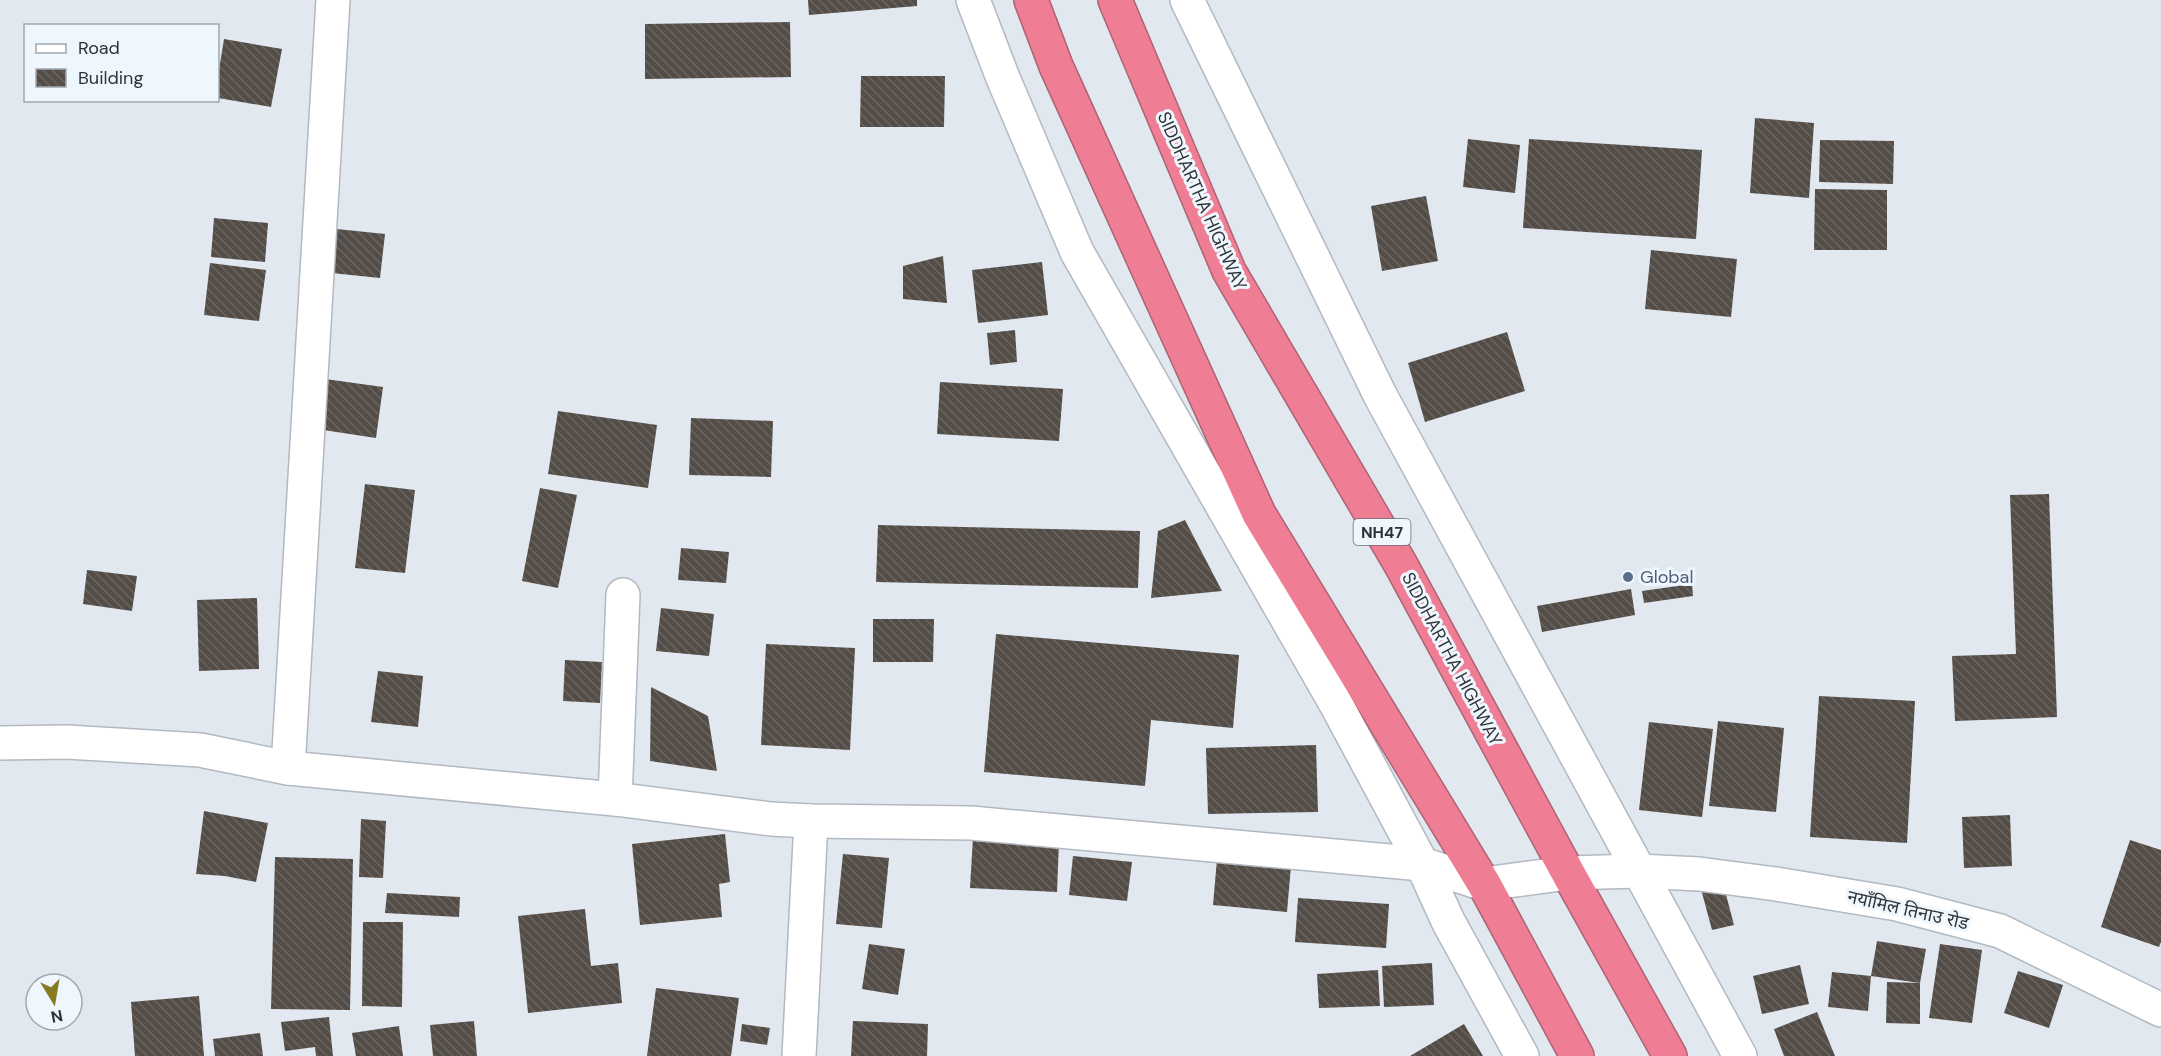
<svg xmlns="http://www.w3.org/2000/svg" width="2161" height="1056" viewBox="0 0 2161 1056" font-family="'DM Sans','Noto Sans Devanagari',sans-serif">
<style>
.building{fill:url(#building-back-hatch)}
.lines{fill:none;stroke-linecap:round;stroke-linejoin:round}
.minor-casing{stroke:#b2b9c1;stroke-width:36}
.highway-casing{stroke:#ac6474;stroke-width:36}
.minor{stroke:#fff;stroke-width:33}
.highway{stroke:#ef7e95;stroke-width:33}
.service-dot{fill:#5c6f8a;stroke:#eef6fe;stroke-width:2}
.labels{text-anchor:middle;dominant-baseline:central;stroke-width:6;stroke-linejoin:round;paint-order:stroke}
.shield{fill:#eef6fe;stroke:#696e72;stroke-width:1.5}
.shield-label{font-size:16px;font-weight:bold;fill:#303336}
.street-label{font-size:18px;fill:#303336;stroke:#eef6fe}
.service-label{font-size:18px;fill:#4e5e75;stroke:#eef6fe;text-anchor:start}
</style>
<defs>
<pattern id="building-back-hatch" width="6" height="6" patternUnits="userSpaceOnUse" patternTransform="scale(1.5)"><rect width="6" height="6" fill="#544d47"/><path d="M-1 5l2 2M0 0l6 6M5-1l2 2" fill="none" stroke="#6a6460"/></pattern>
</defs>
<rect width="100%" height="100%" fill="#e1e8f0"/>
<!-- building -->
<g class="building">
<polygon points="808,0 917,0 917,6 809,15"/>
<polygon points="790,22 791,77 645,79 645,24"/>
<polygon points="224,39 282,49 271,107 218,98 218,76"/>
<polygon points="861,76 945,76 944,127 860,127"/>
<polygon points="1755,118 1814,123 1809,198 1750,193"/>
<polygon points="1468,139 1520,145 1515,193 1463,187"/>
<polygon points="1529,139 1702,150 1696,239 1523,228"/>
<polygon points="1820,140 1894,141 1893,184 1819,182"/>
<polygon points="1815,189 1887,190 1887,250 1814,250"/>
<polygon points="1426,196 1438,261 1382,271 1371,206"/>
<polygon points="214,218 268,223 265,262 211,257"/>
<polygon points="327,228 385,234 380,278 322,272"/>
<polygon points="1651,250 1737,259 1731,317 1645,309"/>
<polygon points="943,256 947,303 903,299 903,266"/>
<polygon points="1042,262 1048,315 978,323 972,270"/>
<polygon points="210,263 266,270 259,321 204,315"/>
<polygon points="1015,330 1017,362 990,365 987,333"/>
<polygon points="1507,332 1525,391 1425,422 1408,363"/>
<polygon points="318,378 383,387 376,438 310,428"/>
<polygon points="940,382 1063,389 1059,441 937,434"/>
<polygon points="558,411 657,425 648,488 548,474"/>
<polygon points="691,418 773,421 771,477 689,475"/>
<polygon points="365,484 415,490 405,573 355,568"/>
<polygon points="540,488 577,495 558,588 522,581"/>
<polygon points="2049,494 2057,717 1955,721 1952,656 2016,654 2010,495"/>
<polygon points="1185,520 1222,591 1151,598 1158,531"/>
<polygon points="878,525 1140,531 1138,588 876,582"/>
<polygon points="681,548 729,552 726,583 678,580"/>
<polygon points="87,570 137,576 132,611 83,604"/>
<polygon points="1692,584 1693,596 1644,603 1642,591"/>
<polygon points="1631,589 1635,615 1542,632 1537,606"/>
<polygon points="257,598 259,669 199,671 197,600"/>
<polygon points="661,608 714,614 709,656 656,651"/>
<polygon points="873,619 934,619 933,662 873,662"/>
<polygon points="996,634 1239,655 1233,728 1151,720 1145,786 984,772"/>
<polygon points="766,644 855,648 850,750 761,745"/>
<polygon points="565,660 602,662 600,703 563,701"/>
<polygon points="378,671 423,676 418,727 371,722"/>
<polygon points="651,687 708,716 717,771 650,761"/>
<polygon points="1819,696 1915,701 1907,843 1810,837"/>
<polygon points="1718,721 1784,728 1776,812 1709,806"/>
<polygon points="1649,722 1713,729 1702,817 1639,810"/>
<polygon points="1316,745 1318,812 1208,814 1206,748"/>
<polygon points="204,811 268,823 256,882 225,876 196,874"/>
<polygon points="2010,815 2012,866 1964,868 1962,817"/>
<polygon points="361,819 386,821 383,878 359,877"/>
<polygon points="725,834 730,882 719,884 722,917 640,925 632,844"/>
<polygon points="973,837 1059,841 1057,892 970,888"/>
<polygon points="2130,840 2161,850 2161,942 2159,947 2101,927"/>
<polygon points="843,854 889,858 882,928 836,924"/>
<polygon points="1073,856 1132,862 1127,901 1069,895"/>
<polygon points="275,857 353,859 350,1010 271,1009"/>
<polygon points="1217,859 1291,866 1287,912 1213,905"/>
<polygon points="1723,883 1734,925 1712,930 1701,889"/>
<polygon points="387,893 460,897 459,917 385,913"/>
<polygon points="1298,898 1389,904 1386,948 1295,942"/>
<polygon points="585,909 591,966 618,963 622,1003 528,1013 518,916"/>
<polygon points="363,922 403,922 402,1007 362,1006"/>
<polygon points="1877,941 1926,949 1920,983 1920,1024 1886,1023 1887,982 1920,983 1871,976"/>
<polygon points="869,944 905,949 898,995 862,989"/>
<polygon points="1940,944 1982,950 1972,1023 1929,1018"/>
<polygon points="1432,963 1434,1005 1384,1007 1382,966"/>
<polygon points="1800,965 1809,1004 1762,1014 1753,976"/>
<polygon points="1378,970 1380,1006 1319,1008 1317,974"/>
<polygon points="2018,971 2063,985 2049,1028 2004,1013"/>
<polygon points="1832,972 1871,976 1868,1011 1828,1007"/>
<polygon points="656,988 739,998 731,1056 647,1056"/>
<polygon points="199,996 204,1056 135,1056 131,1002"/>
<polygon points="1817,1012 1835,1056 1784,1056 1774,1029"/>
<polygon points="329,1017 333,1056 316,1056 315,1047 285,1051 281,1022"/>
<polygon points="474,1021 477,1056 433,1056 430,1025"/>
<polygon points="853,1021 928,1024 927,1056 851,1056"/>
<polygon points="742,1024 770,1028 767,1045 740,1041"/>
<polygon points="1464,1024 1483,1056 1410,1056"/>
<polygon points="399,1026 403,1056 356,1056 352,1033"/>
<polygon points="260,1033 263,1056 215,1056 213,1039"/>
</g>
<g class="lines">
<!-- minor casing -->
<g class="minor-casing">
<g id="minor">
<polyline points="973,0 1003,78 1077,252 1336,704 1422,864 1448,921 1522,1056"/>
<polyline points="1187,0 1380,395 1740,1056"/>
<polyline points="0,743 67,742 200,750 288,768 615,799 771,819 811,821 971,823 1422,864 1484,884 1568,873 1638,871 1699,874 1776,884 1897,904 2000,931 2161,1010"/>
<polyline points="288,768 333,0"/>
<polyline points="615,799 623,595"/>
<polyline points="799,1056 811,821"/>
</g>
</g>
<!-- highway casing -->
<g class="highway-casing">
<g id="highway">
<polyline points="1031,0 1056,66 1259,514 1484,884 1577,1056"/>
<polyline points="1115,0 1229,271 1401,565 1568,873 1670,1056"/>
</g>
</g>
<!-- minor -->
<use href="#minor" class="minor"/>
<!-- highway -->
<use href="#highway" class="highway"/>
</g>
<!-- markers -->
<circle class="service-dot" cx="1628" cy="577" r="6"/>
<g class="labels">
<!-- shield labels -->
<rect class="shield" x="1353.5" y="519" width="57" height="26" rx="4.5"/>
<g class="shield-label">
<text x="1382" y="532">NH47</text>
</g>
<!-- street labels -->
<g class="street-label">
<text transform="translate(1202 201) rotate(66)">SIDDHARTHA HIGHWAY</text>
<text transform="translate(1452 659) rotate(62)">SIDDHARTHA HIGHWAY</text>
<text transform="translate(1908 910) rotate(13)">नयाँमिल तिनाउ रोड</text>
</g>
<!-- service labels -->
<g class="service-label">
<text x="1640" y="577">Global</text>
</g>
</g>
<!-- legend -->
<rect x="24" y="24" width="195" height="78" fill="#eef6fe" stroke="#a2a8ae" stroke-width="1.5"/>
<rect x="36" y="44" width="30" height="9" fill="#ffffff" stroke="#a2a8ae" stroke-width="1.5"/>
<text x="78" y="54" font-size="18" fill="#303336">Road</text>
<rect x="36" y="69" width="30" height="18" fill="url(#building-back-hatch)" stroke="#a2a8ae" stroke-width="1.5"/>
<text x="78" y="84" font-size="18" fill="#303336">Building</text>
<!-- north arrow -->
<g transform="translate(54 1002) rotate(169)"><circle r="28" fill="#eef6fe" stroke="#a2a8ae" stroke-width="1.5"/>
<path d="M0-4.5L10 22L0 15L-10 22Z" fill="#877b21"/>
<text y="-9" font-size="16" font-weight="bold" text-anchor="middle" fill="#303336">N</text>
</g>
</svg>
